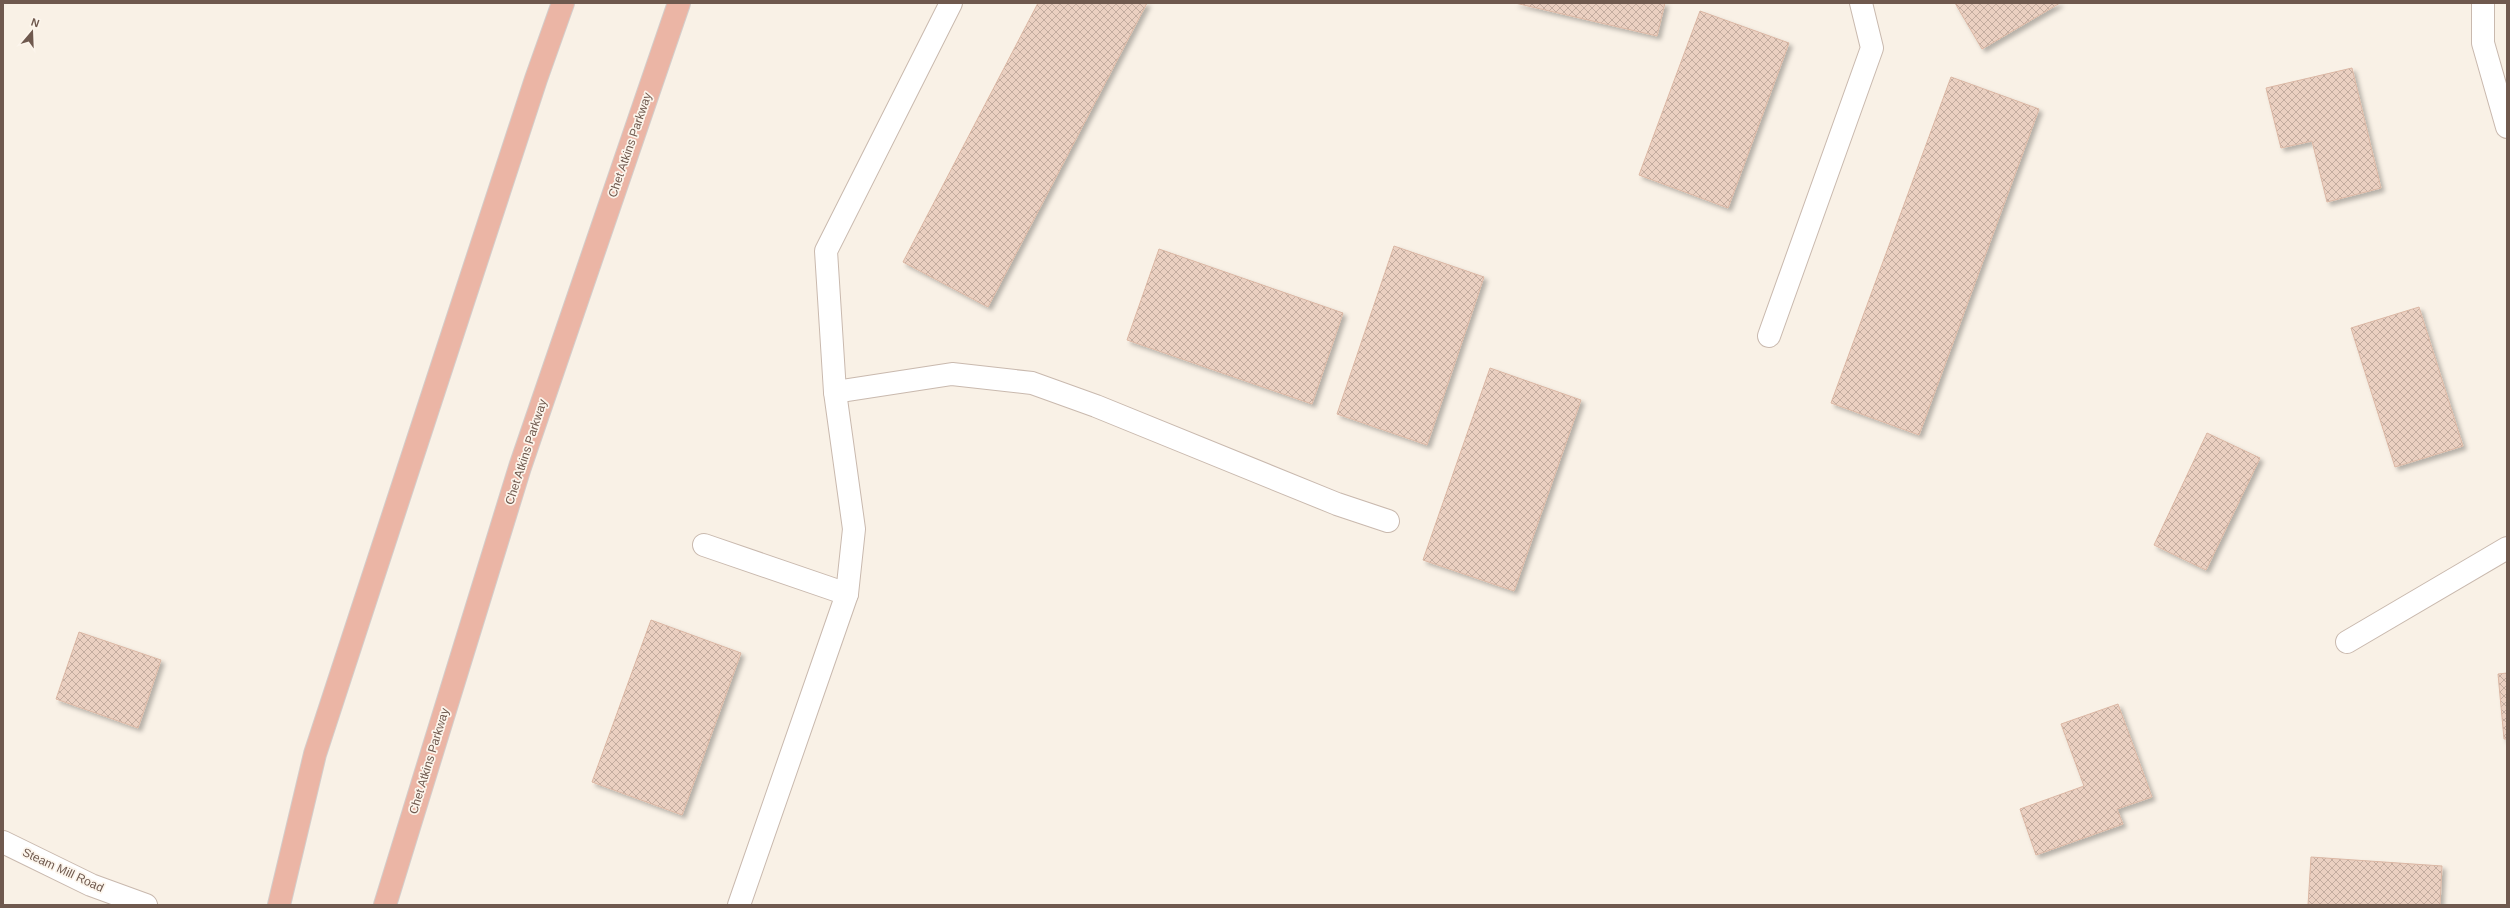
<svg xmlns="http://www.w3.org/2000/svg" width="2510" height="908" viewBox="0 0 2510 908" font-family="Arial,sans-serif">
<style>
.building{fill:url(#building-cross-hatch);stroke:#dbb7a4;filter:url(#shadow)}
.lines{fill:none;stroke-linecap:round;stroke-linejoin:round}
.minor-casing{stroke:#c9b9ae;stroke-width:24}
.highway-casing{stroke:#d4cdca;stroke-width:24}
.minor{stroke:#fff;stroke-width:22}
.highway{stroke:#ebb5a5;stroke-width:22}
.labels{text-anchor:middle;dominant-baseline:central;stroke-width:3.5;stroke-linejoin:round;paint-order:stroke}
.street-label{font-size:12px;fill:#6f594e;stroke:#fcf5ec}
</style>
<defs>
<pattern id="building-cross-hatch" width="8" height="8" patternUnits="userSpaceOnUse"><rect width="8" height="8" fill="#ebd0c1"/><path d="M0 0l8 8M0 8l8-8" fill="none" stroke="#c3ac9f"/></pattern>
<filter id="shadow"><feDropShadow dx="3.5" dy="3.5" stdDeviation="2" flood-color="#0004"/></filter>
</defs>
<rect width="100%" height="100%" fill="#f9f1e6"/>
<!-- building -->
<g class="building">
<polygon points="1038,3 1147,3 988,307 903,262"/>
<polygon points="1515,3 1665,3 1657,36"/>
<polygon points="1955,3 2060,3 1982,49"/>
<polygon points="1700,11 1789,43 1728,208 1639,175"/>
<polygon points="2352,68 2381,188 2327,202 2312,141 2281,148 2266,88"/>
<polygon points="1951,77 2039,109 1919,435 1831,403"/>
<polygon points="1394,246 1484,277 1427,445 1337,414"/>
<polygon points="1159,249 1343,313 1312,404 1127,340"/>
<polygon points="2419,307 2463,446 2395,467 2351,328"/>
<polygon points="1490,368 1581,400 1514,591 1423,560"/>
<polygon points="2207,433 2260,458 2206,570 2154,545"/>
<polygon points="651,620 741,653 682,815 592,782"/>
<polygon points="79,632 161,660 138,728 56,699"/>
<polygon points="2507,673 2507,739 2504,739 2498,674"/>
<polygon points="2118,704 2152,797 2117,809 2123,824 2036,855 2020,809 2084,786 2061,724"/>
<polygon points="2311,857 2442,866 2440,905 2308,905"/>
</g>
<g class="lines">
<!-- minor casing -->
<g class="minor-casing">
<g id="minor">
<polyline points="2483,3 2483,43 2507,127"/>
<polyline points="1769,336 1872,48 1861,3"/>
<polyline points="835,392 952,374 1032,383 1096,406 1337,504 1388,521"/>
<polyline points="704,545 847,594"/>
<polyline points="2347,642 2507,548"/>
<polyline points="3,842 91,885 146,905"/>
<polyline points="739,905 847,594 854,529 835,392 826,251 951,3"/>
</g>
</g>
<!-- highway casing -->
<g class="highway-casing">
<g id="highway">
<polyline points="279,905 315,754 536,79 563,3"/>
<polyline points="385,905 520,467 679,3"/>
</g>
</g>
<!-- minor -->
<use href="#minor" class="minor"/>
<!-- highway -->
<use href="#highway" class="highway"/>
</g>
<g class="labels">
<!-- street labels -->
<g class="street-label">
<text transform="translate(630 145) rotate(-71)">Chet Atkins Parkway</text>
<text transform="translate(526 452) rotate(-72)">Chet Atkins Parkway</text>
<text transform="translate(429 761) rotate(-73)">Chet Atkins Parkway</text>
<text transform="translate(63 870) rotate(25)">Steam Mill Road</text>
</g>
</g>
<!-- border -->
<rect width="2510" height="908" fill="none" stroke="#6f594e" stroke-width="8"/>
<!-- north arrow -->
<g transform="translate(32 32) rotate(19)" stroke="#fcf5ec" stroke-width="3" paint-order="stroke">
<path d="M0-3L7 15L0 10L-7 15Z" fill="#6f594e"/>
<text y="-6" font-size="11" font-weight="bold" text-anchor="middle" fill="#6f594e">N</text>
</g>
</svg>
